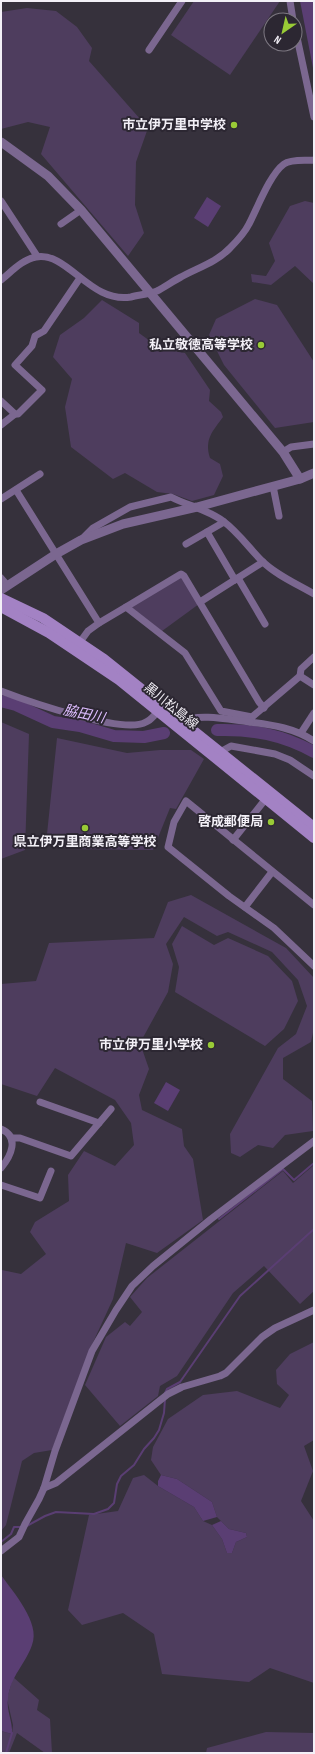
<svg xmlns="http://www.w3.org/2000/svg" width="315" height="1754" viewBox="0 0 315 1754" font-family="'Sofia Sans Condensed','Noto Sans JP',sans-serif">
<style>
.green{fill:#4e3d5e}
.water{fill:#5a3e73}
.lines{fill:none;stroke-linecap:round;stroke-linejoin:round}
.stream{stroke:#5a3e73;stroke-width:2}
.river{stroke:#5a3e73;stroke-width:12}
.minor{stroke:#7b6790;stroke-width:7}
.tertiary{stroke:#7b6790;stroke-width:9}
.secondary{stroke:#a382c4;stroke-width:10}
.poi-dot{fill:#99cb36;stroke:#2c2732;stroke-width:1.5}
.labels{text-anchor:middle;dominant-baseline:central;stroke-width:4;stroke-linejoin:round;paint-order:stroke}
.poi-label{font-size:13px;font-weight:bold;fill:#f3f0f7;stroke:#2c2732;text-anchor:end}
.street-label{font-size:13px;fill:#f3f0f7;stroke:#2c2732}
.water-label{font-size:14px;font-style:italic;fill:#debdff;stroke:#2c2732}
</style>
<rect width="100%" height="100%" fill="#36313c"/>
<!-- green -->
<g class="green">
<polygon points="194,1 280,1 230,75 171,35"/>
<polygon points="27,8 56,11 77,27 92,48 89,61 148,128 136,162 135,205 144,233 128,256 41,154 50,127 28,122 1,129 1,12"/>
<polygon points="305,201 314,203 314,284 295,266 271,285 252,282 251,274 266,276 275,261 269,243 290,206"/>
<polygon points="255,299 277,305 314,362 314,422 275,428 224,365 209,335 216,319"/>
<path d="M102 300 139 323V333L161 349 185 353 210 390 209 401 221 412 223 417C213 431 204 439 210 458L220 464 223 476 214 495 192 501 173 494 157 492 125 473 113 479 71 447 65 407 72 379 53 357 60 335 84 318Z"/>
<polygon points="181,577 199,604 162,631 131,607"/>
<polygon points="1,722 29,734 25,850 1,859"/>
<polygon points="57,738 127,753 160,750 191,750 204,759 176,809 170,808 153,850 66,849 47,834"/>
<polygon points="191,895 286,948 314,978 314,1028 311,1042 283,1058 283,1079 312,1101 313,1131 285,1135 273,1148 258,1145 240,1157 231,1153 230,1134 278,1048 296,1034 307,1006 298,980 272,952 228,932 217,936 184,917 166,944 173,964 168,992 140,1043 149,1069 139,1095 142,1110 182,1129 184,1146 193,1159 203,1220 157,1253 126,1243 113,1299 89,1351 52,1450 34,1453 22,1461 6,1525 1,1531 1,1266 2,1270 21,1274 46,1254 30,1232 35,1222 69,1201 68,1175 84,1151 115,1166 134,1145 131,1123 115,1100 55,1068 37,1096 1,1084 1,984 36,981 49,943 154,938 168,902"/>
<polygon points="182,926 214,945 228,938 268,956 292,981 298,1001 284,1029 265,1046 175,992 179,967 172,944"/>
<polygon points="314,1165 314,1291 300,1304 264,1266 233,1293 177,1376 160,1386 158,1396 120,1426 85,1385 106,1337 125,1322 130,1326 142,1312 130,1297 147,1278 283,1171 293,1183"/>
<polygon points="314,1342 314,1440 304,1446 313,1471 301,1501 314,1521 314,1683 270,1668 249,1682 162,1674 154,1634 123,1613 82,1625 68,1610 89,1515 118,1511 133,1478 144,1475 158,1486 194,1507 203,1521 212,1525 222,1539 227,1553 232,1553 236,1542 247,1537 246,1533 229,1529 217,1517 212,1502 177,1479 161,1475 151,1460 153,1447 168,1419 203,1395 237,1391 280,1408 289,1395 277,1384 276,1370 290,1354"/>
<polygon points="13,1677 39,1700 37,1710 50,1719 52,1753 45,1753 17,1733 9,1753 1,1753 1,1731 12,1734 13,1725 7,1699"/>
<polygon points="266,1732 314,1733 314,1753 206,1753 207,1748"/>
</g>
<!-- water -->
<g class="water">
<polygon points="300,1 314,1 314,73"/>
<polygon points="207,197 221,206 208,227 194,218"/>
<polygon points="166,1082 180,1090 168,1111 154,1103"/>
<polygon points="161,1475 177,1479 212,1502 217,1517 203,1521 194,1507 158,1486 158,1481"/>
<polygon points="221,1521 229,1529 246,1533 247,1537 236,1542 232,1553 227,1553 222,1539 212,1525"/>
<path d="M1 1575C13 1592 41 1623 32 1645 25 1665 11 1675 8 1698 6 1710 13 1722 12 1734L1 1731Z"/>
</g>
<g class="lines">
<!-- stream -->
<g class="stream">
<polyline points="219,1219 283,1169 294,1180 314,1163"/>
<polyline points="165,1393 167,1389 180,1382 240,1296 314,1229"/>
<polyline points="25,1527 45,1516 56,1512 94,1514 108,1509 114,1503 117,1484 121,1476 134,1465 144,1449 154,1438 159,1430 164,1413 165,1399"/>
<polyline points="1,1542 11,1534 14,1527 21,1527"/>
<polyline points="6,1753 12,1733"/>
</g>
<!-- river -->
<g class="river">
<polyline points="1,701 16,705 53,722 80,726 114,736 144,737 164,733"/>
<path d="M217 730C253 729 283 735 314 752"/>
</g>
<!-- minor -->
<g class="minor">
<polyline points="290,1 293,20"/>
<polyline points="295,28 314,117"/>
<polyline points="149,50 182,1"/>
<polyline points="1,201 37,256"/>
<polyline points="61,224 81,210"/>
<path d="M1 280C11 272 23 259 36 257 68 251 90 304 131 297 139 295 149 294 157 291 165 287 173 281 181 277 197 268 217 262 230 248 237 241 245 232 249 224 257 209 270 174 284 164 291 159 305 161 314 160"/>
<polyline points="1,401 15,414"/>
<polyline points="1,425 15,414 18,414 42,390 15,365 32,346 35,336 44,331 80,278"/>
<polyline points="283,452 291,447 314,444"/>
<polyline points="273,486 279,516"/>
<polyline points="16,490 99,623 88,631 80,642"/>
<polyline points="1,499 40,474"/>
<polyline points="207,532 235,580"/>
<path d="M82 539 93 528 130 507 171 497C188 506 207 509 223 521 238 532 249 548 262 561 276 575 297 584 314 594"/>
<polyline points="186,544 224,522"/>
<polyline points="1,578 7,585"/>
<polyline points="238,578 265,624"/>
<polyline points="200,602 263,562"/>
<polyline points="126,607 181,574 184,576 259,702 264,708"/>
<polyline points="99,623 126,607 185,653 221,711 252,717 300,676 301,669 314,657"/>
<polyline points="300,676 314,685"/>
<path d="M1 691C27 701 124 735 146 722 151 720 154 715 158 712"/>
<path d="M252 717 250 722C273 725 294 728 314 741"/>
<path d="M182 721C200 713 231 720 250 722"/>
<polyline points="301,733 314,713"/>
<polyline points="220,752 231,746 275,754 290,760 314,776"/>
<polyline points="233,840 268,796"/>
<polyline points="314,905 186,801 174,822 168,847 229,896 274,928 314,966"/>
<polyline points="245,907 272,872"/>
<polyline points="40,1102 99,1123"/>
<path d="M1 1129C20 1137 11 1156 1 1168"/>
<polyline points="12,1138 20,1138 71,1156 111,1109"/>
<polyline points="1,1185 40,1198 51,1171"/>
<polyline points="44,1488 56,1483 168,1394 182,1387 220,1376 226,1373 262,1337 275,1328 314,1310"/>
<polyline points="1,1551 19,1537 25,1524 39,1499 44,1488 55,1451 92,1351 116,1310 132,1286 153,1266 211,1219 314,1141"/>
</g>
<!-- tertiary -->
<g class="tertiary">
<polyline points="1,142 48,176 81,210 283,452 300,479"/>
<polyline points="1,590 56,554 81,540 123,524 197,507 300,479 314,473"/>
</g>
<!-- secondary -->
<g class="secondary">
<polyline points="1,598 43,618 104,659 314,827"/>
<polyline points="1,607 49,633 119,680 314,838"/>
</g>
</g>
<!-- markers -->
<g class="poi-dot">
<circle cx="234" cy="125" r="4"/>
<circle cx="261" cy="345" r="4"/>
<circle cx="271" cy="822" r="4"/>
<circle cx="85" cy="828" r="4"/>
<circle cx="211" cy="1045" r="4"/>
</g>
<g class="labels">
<!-- poi labels -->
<g class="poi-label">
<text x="226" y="125">市立伊万里中学校</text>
<text x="253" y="345">私立敬徳高等学校</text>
<text x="263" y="822">啓成郵便局</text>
<text x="85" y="842" text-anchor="middle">県立伊万里商業高等学校</text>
<text x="203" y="1045">市立伊万里小学校</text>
</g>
<!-- street labels -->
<g class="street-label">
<text transform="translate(171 706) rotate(39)">黒川松島線</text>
</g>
<!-- water labels -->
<g class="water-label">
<text transform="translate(84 714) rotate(12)">脇田川</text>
</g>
</g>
<!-- border -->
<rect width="315" height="1754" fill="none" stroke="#f3f0f7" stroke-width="4"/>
<!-- north arrow -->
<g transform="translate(283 32) rotate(214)"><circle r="19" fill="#2c2732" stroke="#7c7781"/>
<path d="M0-3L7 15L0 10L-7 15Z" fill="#99cb36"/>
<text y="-6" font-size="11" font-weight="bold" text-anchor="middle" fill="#f3f0f7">N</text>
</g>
</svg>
